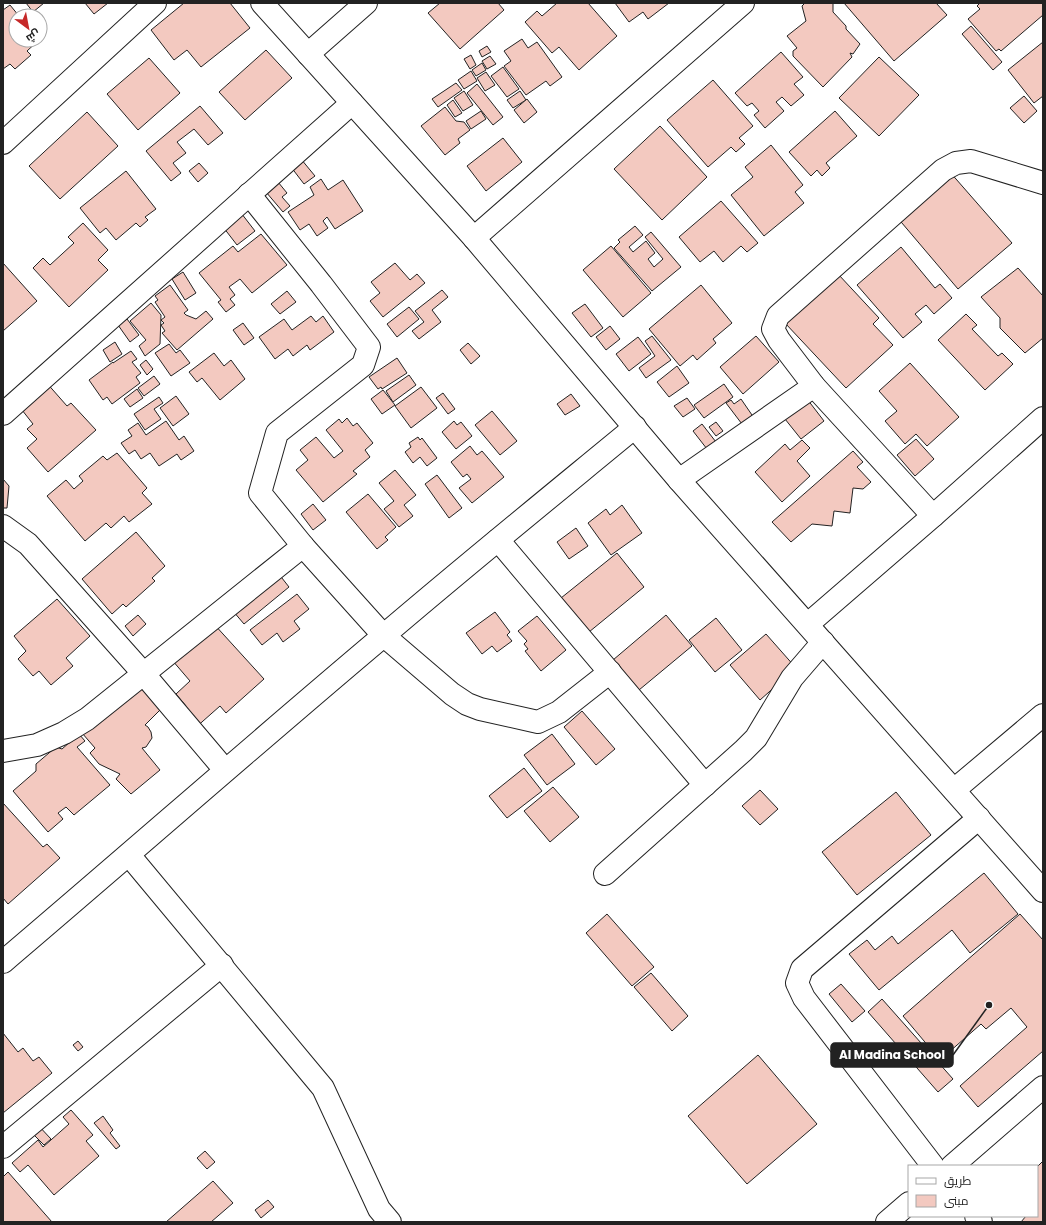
<svg xmlns="http://www.w3.org/2000/svg" width="1046" height="1225" viewBox="0 0 1046 1225" font-family="Poppins,Cairo,sans-serif">
<style>
.building{fill:#f3c9c0;stroke:#222}
.lines{fill:none;stroke-linecap:round;stroke-linejoin:round}
.minor-casing{stroke:#222;stroke-width:24}
.minor{stroke:#fff;stroke-width:22}
.leader{fill:none;stroke:#222;stroke-width:1.5}
.callout-dot{fill:#222;stroke:#fff;stroke-width:1.5}
.callout{fill:#222;stroke:#222;stroke-width:1.5}
.callout-label{font-size:12px;text-anchor:middle;font-weight:bold;fill:#fff}
</style>
<rect width="100%" height="100%" fill="#fff"/>
<!-- building -->
<g class="building">
<polygon points="26,3 44,3 33,12"/>
<polygon points="85,3 108,3 94,14"/>
<polygon points="184,3 230,3 250,28 201,67 187,50 174,60 151,30"/>
<polygon points="440,3 498,3 504,10 460,49 428,13"/>
<polygon points="557,3 588,3 617,36 579,70 559,47 552,53 525,22 537,11 542,16"/>
<polygon points="615,3 669,3 648,19 643,12 629,22"/>
<polygon points="805,3 833,3 833,12 846,26 846,29 860,44 853,54 850,53 852,57 823,87 793,56 793,51 797,48 787,36 806,21 802,6"/>
<polygon points="844,3 936,3 947,15 894,61"/>
<polygon points="980,3 1041,3 1043,5 1043,15 1001,51 999,49 996,51 968,19 980,9 977,6"/>
<polygon points="10,5 19,16 16,16 16,40 39,40 27,51 31,55 15,69 10,64 3,69 3,10"/>
<polygon points="971,26 1002,62 993,70 962,34"/>
<polygon points="522,39 528,48 537,42 562,77 550,86 546,81 526,95 504,66 511,61 504,51"/>
<polygon points="1043,42 1043,96 1034,103 1008,70"/>
<polygon points="487,46 491,52 482,57 479,51"/>
<polygon points="266,50 292,78 245,120 219,92"/>
<polygon points="781,52 803,77 794,84 804,95 791,106 782,97 776,102 784,111 765,128 754,115 759,111 752,103 747,106 735,93"/>
<polygon points="471,55 476,65 470,69 464,59"/>
<polygon points="490,56 496,64 487,69 482,61"/>
<polygon points="879,57 919,95 879,136 839,98"/>
<polygon points="149,58 180,93 138,130 107,94"/>
<polygon points="482,63 486,70 476,76 472,70"/>
<polygon points="503,67 519,89 507,97 491,76"/>
<polygon points="471,71 477,81 464,89 458,80"/>
<polygon points="486,72 495,85 485,91 477,78"/>
<polygon points="713,80 753,126 739,138 745,144 736,152 731,147 708,167 667,120"/>
<polygon points="456,83 462,90 438,107 432,99"/>
<polygon points="477,84 503,117 493,125 467,93"/>
<polygon points="464,91 473,105 463,111 454,98"/>
<polygon points="520,91 526,100 513,108 507,100"/>
<polygon points="1024,96 1037,111 1024,123 1010,108"/>
<polygon points="527,99 537,112 524,123 514,110"/>
<polygon points="453,100 462,113 455,117 447,105"/>
<polygon points="200,106 223,133 208,145 194,129 177,142 186,153 173,163 181,173 171,181 146,151"/>
<polygon points="445,107 456,121 464,122 470,130 458,139 460,143 445,155 421,126"/>
<polygon points="481,111 486,119 471,129 466,121"/>
<polygon points="835,111 857,136 826,163 830,168 822,176 817,170 811,176 789,152"/>
<polygon points="87,112 118,146 60,199 29,166"/>
<polygon points="660,126 707,177 662,220 614,169"/>
<polygon points="503,138 522,162 486,191 467,166"/>
<polygon points="771,145 803,185 795,192 804,203 764,236 731,195 753,177 745,167"/>
<polygon points="301,159 315,176 304,184 291,167"/>
<polygon points="199,163 208,173 198,182 189,171"/>
<polygon points="126,171 156,209 145,217 148,220 140,227 136,223 116,240 106,228 100,233 80,208"/>
<polygon points="949,171 1012,243 958,289 896,216"/>
<polygon points="321,179 328,190 343,180 363,211 335,229 327,217 323,221 328,228 317,236 309,224 300,230 288,212 314,195 310,187"/>
<polygon points="278,182 287,193 282,197 290,206 283,212 266,192"/>
<polygon points="721,201 758,243 747,252 741,246 723,262 714,251 700,262 679,237"/>
<polygon points="238,209 255,231 237,245 220,223"/>
<polygon points="83,223 108,250 98,260 108,270 69,307 33,268 43,258 50,265 74,243 68,237"/>
<polygon points="635,226 643,235 629,247 633,252 646,241 655,253 648,259 654,267 663,259 645,237 651,232 681,267 652,291 614,248 620,242 618,240"/>
<polygon points="261,234 287,265 252,293 240,279 229,287 235,295 230,299 235,305 226,312 218,302 221,300 199,273 233,246 238,252"/>
<polygon points="611,246 651,293 623,317 583,270"/>
<polygon points="901,247 935,288 940,284 952,298 934,314 926,305 915,314 922,322 903,338 857,285"/>
<polygon points="3,263 37,301 3,331"/>
<polygon points="395,263 410,280 417,274 425,283 383,317 370,301 380,293 371,282"/>
<polygon points="1018,268 1043,296 1043,338 1025,353 1000,328 1000,318 981,297"/>
<polygon points="183,272 196,293 185,300 172,279"/>
<polygon points="838,274 879,318 873,324 893,345 846,388 785,323"/>
<polygon points="170,285 188,310 184,313 186,315 196,319 206,311 213,319 177,350 162,333 165,331 161,325 164,323 161,320 165,317 155,302 158,300 155,296"/>
<polygon points="701,285 732,323 713,339 716,343 697,360 693,355 680,366 649,329"/>
<polygon points="442,290 448,297 432,310 441,322 419,339 412,331 424,322 415,311"/>
<polygon points="287,291 296,302 280,314 271,304"/>
<polygon points="151,303 161,315 160,344 145,356 139,346 146,340 130,321"/>
<polygon points="585,304 603,328 591,337 572,313"/>
<polygon points="409,307 419,319 397,337 387,324"/>
<polygon points="966,314 977,325 972,329 998,356 1002,353 1013,364 985,390 938,340"/>
<polygon points="311,316 316,322 323,316 334,332 310,350 307,345 293,356 288,349 275,359 259,337 284,319 292,330"/>
<polygon points="127,319 139,335 130,342 118,325"/>
<polygon points="243,323 254,338 244,345 233,330"/>
<polygon points="610,326 620,339 606,350 596,337"/>
<polygon points="652,336 671,360 646,378 639,368 655,356 645,341"/>
<polygon points="756,336 779,362 743,394 720,367"/>
<polygon points="638,337 651,354 629,371 616,354"/>
<polygon points="115,342 122,354 110,362 103,350"/>
<polygon points="468,343 480,356 471,364 460,350"/>
<polygon points="169,344 176,353 180,350 190,363 171,376 155,353"/>
<polygon points="131,351 137,359 132,362 141,373 136,377 140,383 112,404 107,397 103,400 89,380 113,362 113,363"/>
<polygon points="214,353 224,366 231,360 245,379 220,400 202,378 197,382 189,372"/>
<polygon points="397,358 407,373 382,389 381,387 378,389 369,377"/>
<polygon points="146,360 153,369 147,375 140,365"/>
<polygon points="910,363 959,417 927,446 916,434 905,444 885,421 897,411 879,391"/>
<polygon points="677,366 689,383 669,397 657,382"/>
<polygon points="409,375 416,385 393,402 386,391"/>
<polygon points="154,376 160,384 144,396 138,388"/>
<polygon points="45,381 67,406 71,403 96,430 48,472 27,448 37,439 27,429 33,424 22,410"/>
<polygon points="724,384 733,397 704,418 694,405"/>
<polygon points="421,387 437,408 411,428 395,406"/>
<polygon points="137,389 143,398 130,407 124,399"/>
<polygon points="383,390 395,405 382,414 371,399"/>
<polygon points="443,393 455,409 448,414 436,398"/>
<polygon points="571,394 580,406 565,415 557,404"/>
<polygon points="804,395 824,421 801,439 781,414"/>
<polygon points="176,396 189,414 173,426 160,408"/>
<polygon points="159,397 163,403 154,409 161,419 145,430 134,414"/>
<polygon points="687,398 695,409 683,417 674,406"/>
<polygon points="741,399 752,415 751,417 754,421 745,428 726,403 731,400 734,404"/>
<polygon points="492,411 517,441 500,455 475,425"/>
<polygon points="347,418 353,426 357,423 373,443 365,450 370,457 353,471 357,474 323,502 296,470 308,460 300,450 316,437 334,458 343,451 326,430 339,419 342,423"/>
<polygon points="166,421 179,440 184,436 194,451 181,460 177,454 159,466 150,453 141,459 135,450 129,454 121,443 132,436 128,430 138,423 146,435"/>
<polygon points="454,421 457,425 461,422 472,436 456,449 442,432"/>
<polygon points="716,422 723,431 716,436 709,427"/>
<polygon points="702,424 716,442 707,449 693,431"/>
<polygon points="418,437 420,440 422,438 437,458 427,466 420,457 413,463 405,452 411,447 409,443"/>
<polygon points="916,439 934,459 915,476 897,455"/>
<polygon points="802,440 810,448 797,461 810,476 782,502 755,472 785,444 790,450"/>
<polygon points="470,446 477,455 482,451 504,477 472,503 459,488 471,479 467,474 463,477 451,462"/>
<polygon points="853,451 863,462 857,467 871,482 863,489 853,488 850,513 834,511 832,526 812,524 791,542 772,522"/>
<polygon points="117,453 147,488 142,493 152,504 129,522 124,516 111,528 106,523 85,541 47,496 66,480 74,489 83,481 79,476 103,456 107,460"/>
<polygon points="395,470 416,495 404,505 413,516 399,527 384,509 394,501 379,483"/>
<polygon points="437,475 462,508 449,518 425,484"/>
<polygon points="3,479 9,486 7,508 3,508"/>
<polygon points="368,494 396,527 385,537 388,540 377,549 346,512"/>
<polygon points="313,504 326,520 313,530 301,514"/>
<polygon points="622,505 642,533 611,555 588,523 606,509 610,515"/>
<polygon points="576,528 588,546 569,559 557,542"/>
<polygon points="136,532 165,566 152,578 155,581 126,607 123,604 112,614 82,579"/>
<polygon points="617,553 644,587 589,632 561,598"/>
<polygon points="278,573 289,587 244,624 233,611"/>
<polygon points="297,594 309,609 294,621 300,629 283,642 277,633 262,645 250,630"/>
<polygon points="57,599 90,636 66,658 73,666 51,685 39,671 33,676 18,659 26,651 14,636"/>
<polygon points="495,612 510,632 507,635 512,641 497,652 492,646 482,654 466,633"/>
<polygon points="138,615 146,624 133,636 125,626"/>
<polygon points="666,615 692,646 639,690 613,660"/>
<polygon points="537,616 566,650 541,671 525,651 528,649 524,644 527,641 518,631"/>
<polygon points="716,618 742,650 715,672 689,640"/>
<polygon points="213,623 264,679 226,713 220,706 194,729 179,712 186,706 176,694 190,681 172,660"/>
<polygon points="766,634 796,668 760,700 730,665"/>
<polygon points="140,682 163,707 145,725 148,727 151,732 152,738 146,747 142,748 160,770 131,794 116,779 120,774 99,764 90,753 95,748 82,733"/>
<polygon points="582,711 615,749 596,765 564,727"/>
<polygon points="79,734 85,741 77,747 110,785 74,815 66,807 58,813 63,819 48,832 13,791 36,771 36,764 56,747 62,749"/>
<polygon points="552,734 575,764 547,785 524,755"/>
<polygon points="524,768 542,791 507,818 489,796"/>
<polygon points="553,787 579,817 550,842 524,811"/>
<polygon points="760,790 778,809 760,825 742,806"/>
<polygon points="896,792 931,835 857,895 822,852"/>
<polygon points="3,803 43,847 47,844 60,858 8,904 3,898"/>
<polygon points="984,873 1018,914 970,953 952,930 879,990 849,954 867,940 875,950 892,936 898,944"/>
<polygon points="607,914 654,967 632,986 586,933"/>
<polygon points="1020,914 1043,940 1043,1051 978,1107 960,1086 1027,1027 1011,1008 986,1029 981,1024 940,1060 903,1016"/>
<polygon points="651,973 688,1016 672,1031 634,987"/>
<polygon points="841,984 865,1011 852,1022 829,994"/>
<polygon points="882,999 953,1079 938,1092 868,1012"/>
<polygon points="3,1033 18,1052 23,1048 33,1061 39,1057 52,1073 3,1113"/>
<polygon points="78,1041 83,1047 78,1051 73,1045"/>
<polygon points="758,1055 817,1124 747,1184 688,1116"/>
<polygon points="71,1110 93,1135 86,1141 99,1156 54,1195 28,1165 20,1172 12,1163 38,1140 43,1147 69,1124 63,1117"/>
<polygon points="103,1116 113,1130 110,1133 120,1146 116,1149 94,1123"/>
<polygon points="37,1124 51,1139 44,1145 30,1131"/>
<polygon points="205,1151 215,1162 207,1169 197,1158"/>
<polygon points="1043,1161 1043,1222 1021,1222 1026,1216 1037,1216 1037,1167"/>
<polygon points="8,1172 52,1222 3,1222 3,1177"/>
<polygon points="213,1181 233,1203 211,1222 166,1222"/>
<polygon points="268,1200 274,1207 261,1218 255,1210"/>
</g>
<g class="lines">
<!-- minor casing -->
<g class="minor-casing">
<g id="minor">
<polyline points="262,3 474,238 679,480 1043,891"/>
<polyline points="308,54 366,3"/>
<polyline points="3,143 155,3"/>
<polyline points="249,194 321,284 369,347 363,365 277,433 260,493 303,546 383,635 452,694 467,704 480,709 538,722 559,712 610,672"/>
<polyline points="474,238 743,3"/>
<polyline points="3,414 352,103"/>
<polyline points="679,480 814,386"/>
<polyline points="933,516 814,386 779,340 773,329 778,316 943,170 956,163 971,161 1043,183"/>
<polyline points="3,526 28,544 143,673 225,770"/>
<polyline points="498,540 705,785"/>
<polyline points="808,624 933,516 1043,418"/>
<polyline points="3,751 37,745 64,733 87,719 303,546"/>
<polyline points="954,790 1043,715"/>
<polyline points="129,855 323,1088 379,1209 390,1222"/>
<polyline points="605,874 743,751 756,738 792,678 823,642"/>
<path d="M3 962C130 854 255 744 382 637 465 566 550 497 635 427"/>
<polyline points="3,1147 222,965"/>
<polyline points="933,1166 804,998 797,983 802,969 979,818"/>
<polyline points="952,1166 1043,1087"/>
<polyline points="976,1216 981,1222"/>
<polyline points="887,1222 909,1203"/>
</g>
</g>
<!-- minor -->
<use href="#minor" class="minor"/>
</g>
<!-- callouts -->
<path class="leader" d="M989 1005L953 1055"/>
<circle class="callout-dot" cx="989" cy="1005" r="4"/>
<rect class="callout" x="831" y="1043" width="122" height="24" rx="4"/>
<g class="callout-label">
<text x="892" y="1059">Al Madina School</text>
</g>
<!-- border -->
<rect width="1046" height="1225" fill="none" stroke="#222222" stroke-width="8"/>
<!-- legend -->
<rect x="908" y="1165" width="130" height="52" fill="#ffffff" stroke="#a7a7a7"/>
<rect x="916" y="1178" width="20" height="6" fill="#ffffff" stroke="#a7a7a7"/>
<text x="944" y="1185" font-size="12" fill="#222222">طريق</text>
<rect x="916" y="1195" width="20" height="12" fill="#f3c9c0" stroke="#a7a7a7"/>
<text x="944" y="1205" font-size="12" fill="#222222">مبنى</text>
<!-- north arrow -->
<g transform="translate(28 28) rotate(148)"><circle r="19" fill="#ffffff" stroke="#a7a7a7"/>
<path d="M0-3L7 15L0 10L-7 15Z" fill="#c62828"/>
<text y="-6" font-size="11" font-weight="bold" text-anchor="middle" fill="#222222">ش</text>
</g>
</svg>
